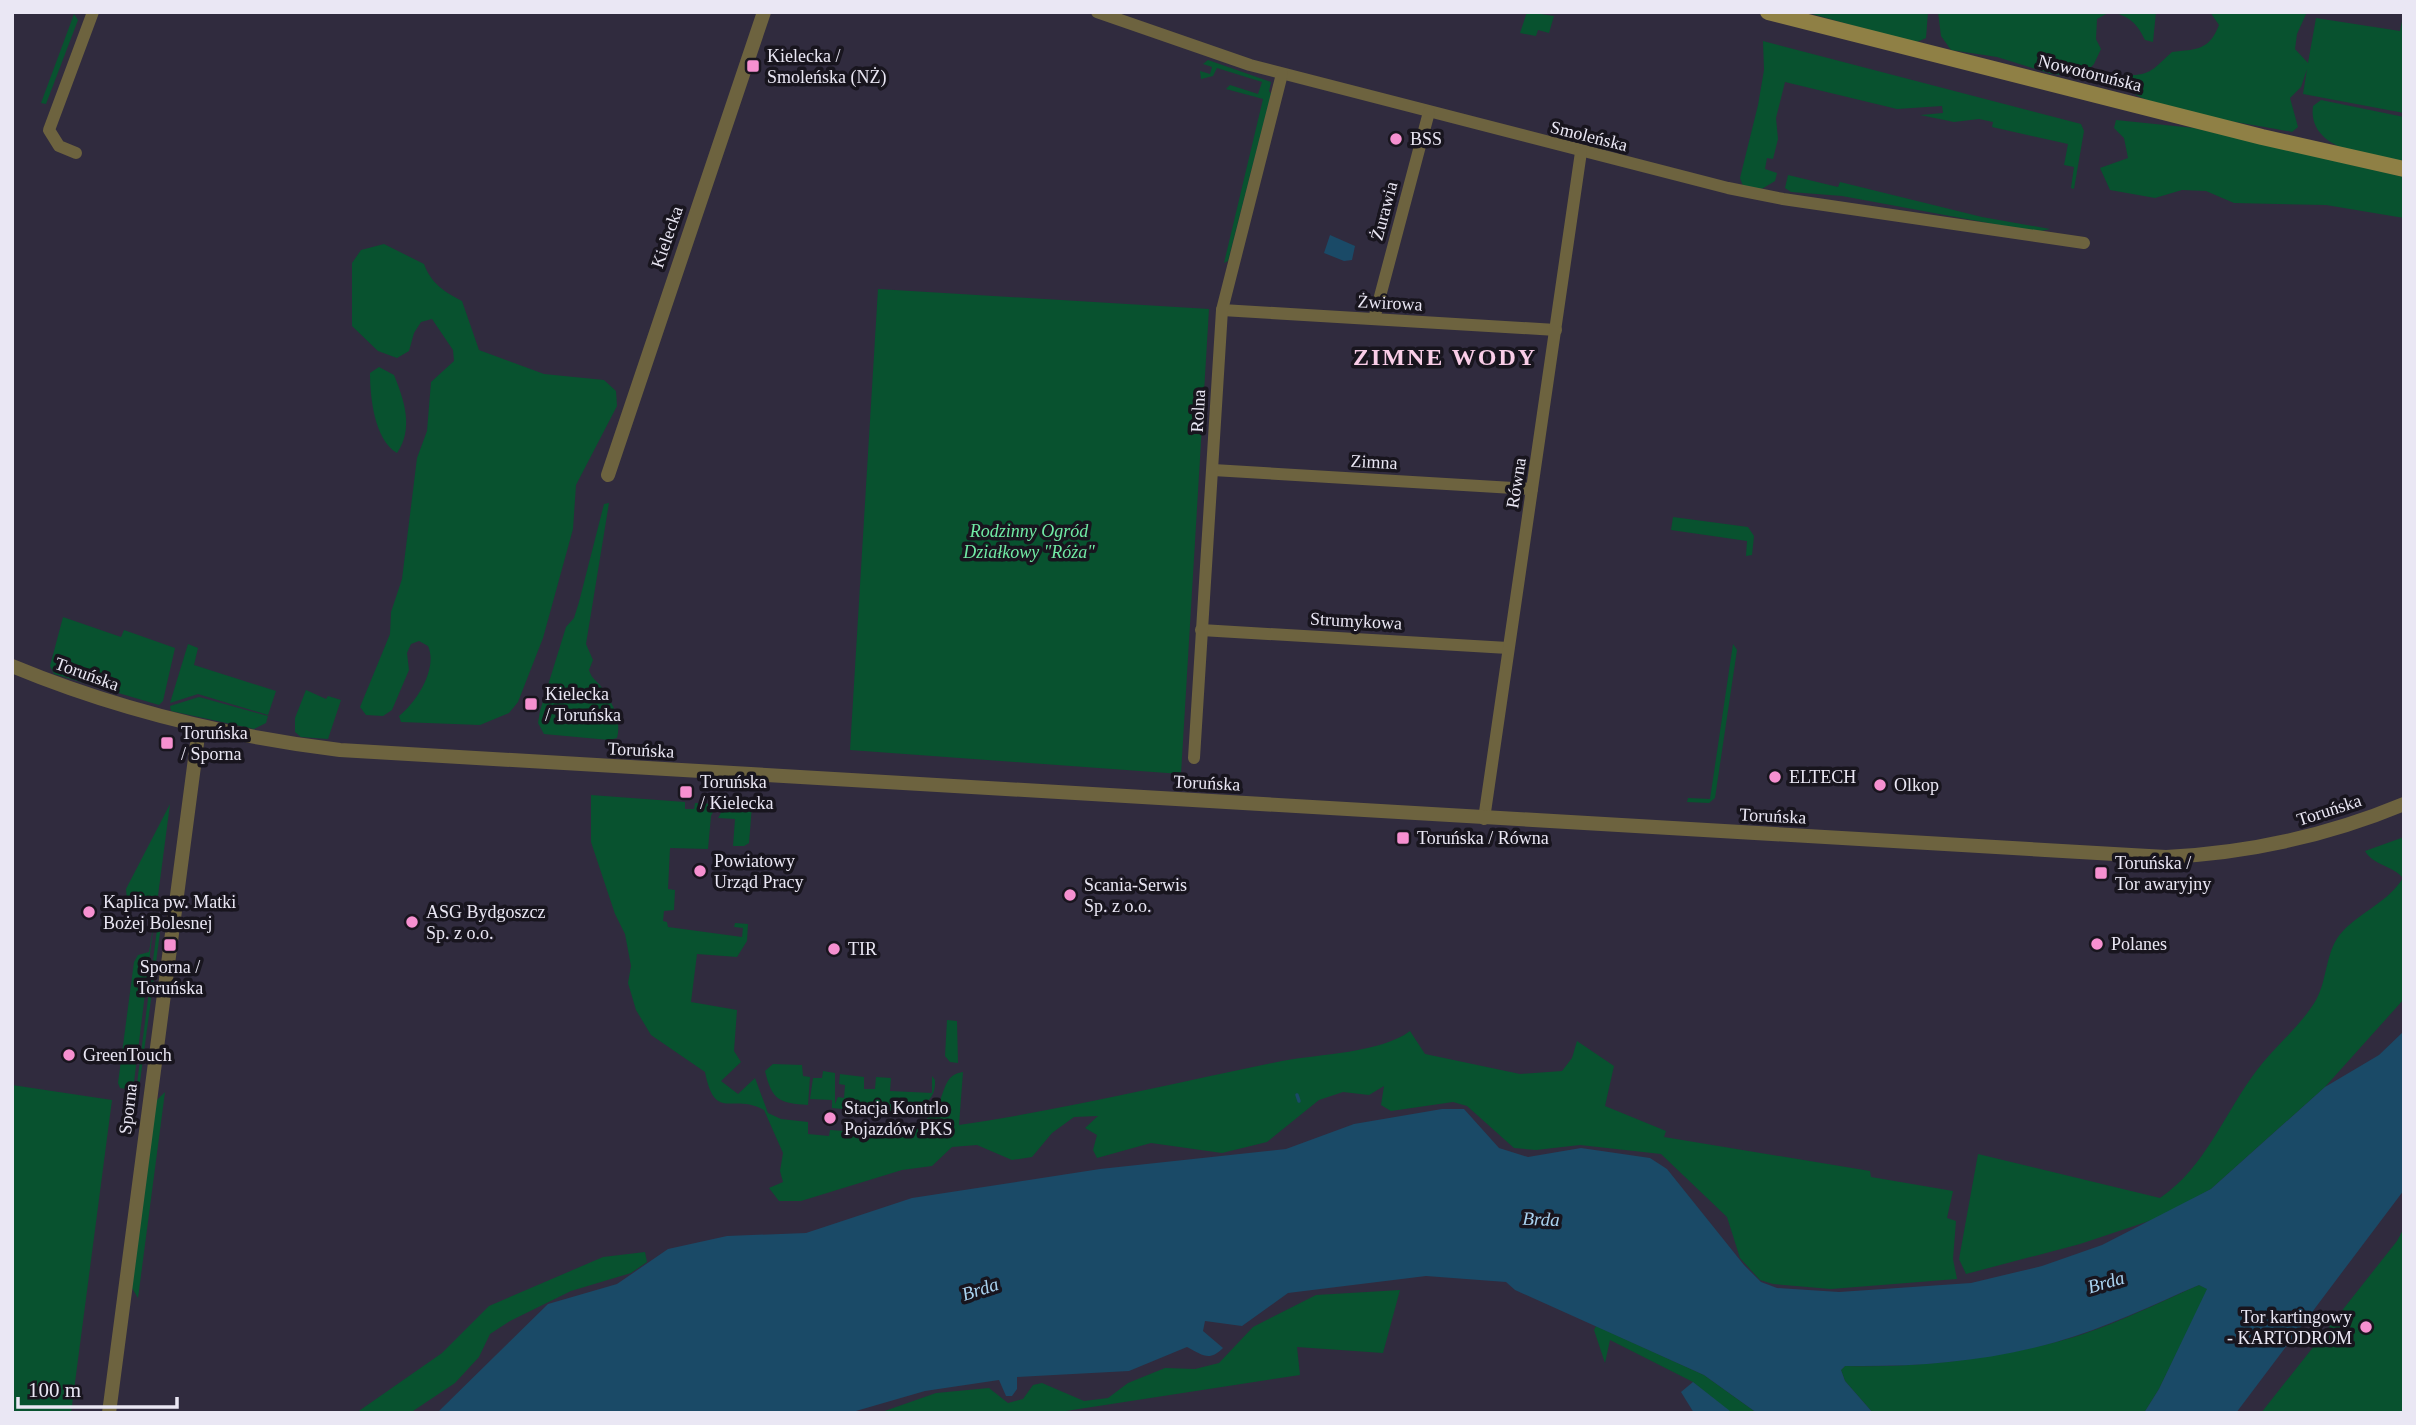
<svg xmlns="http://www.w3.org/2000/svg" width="2416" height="1425" viewBox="0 0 2416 1425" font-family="'Times New Roman',serif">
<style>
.green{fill:#08522f}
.water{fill:#1a4a67}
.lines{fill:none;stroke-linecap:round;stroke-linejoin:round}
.stream{stroke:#1a4a67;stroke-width:3.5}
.minor{stroke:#6d633f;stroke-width:12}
.tertiary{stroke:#6d633f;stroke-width:14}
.secondary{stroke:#8f8045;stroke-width:16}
.poi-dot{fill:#f690d0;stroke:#18151e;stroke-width:2.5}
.labels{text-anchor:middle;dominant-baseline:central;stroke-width:7;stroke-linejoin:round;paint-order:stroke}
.poi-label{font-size:18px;fill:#eae7f4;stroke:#18151e;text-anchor:start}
.street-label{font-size:18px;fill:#eae7f4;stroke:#18151e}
.park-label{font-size:18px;font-style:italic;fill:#70eaa4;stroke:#18151e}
.water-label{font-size:19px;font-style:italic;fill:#aad3f0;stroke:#18151e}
.district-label{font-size:24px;font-weight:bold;letter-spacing:2px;fill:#f9cde7;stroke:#18151e}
</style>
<rect width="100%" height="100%" fill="#302b3e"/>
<!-- green -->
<g class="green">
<polygon points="1527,12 1554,16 1549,33 1538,30 1536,36 1520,33"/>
<polygon points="1805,12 1928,12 1926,38 1915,43"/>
<polygon points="1938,12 2110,12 2097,19 2096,39 2101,49 2094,64 2081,77 2052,74 1997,57 1951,50 1941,36"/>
<path d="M2111 12H2156L2153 42 2145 40C2137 23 2129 16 2111 12Z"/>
<path d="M2210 12H2307L2297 34 2295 49 2308 63 2316 18 2400 31 2404 12V113L2303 94 2307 69 2301 87 2290 98 2298 127 2292 132C2254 124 2150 112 2125 87V82L2132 75C2152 75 2157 65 2172 52 2196 49 2209 51 2219 25Z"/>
<polygon points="74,14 78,20 46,104 41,103"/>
<polygon points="1763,41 2081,124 2084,131 2074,189 2071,188 2074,167 2064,165 2068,144 1992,127 1993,122 1979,119 1954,122 1920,115 1943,113 1942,106 1897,109 1785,82 1776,118 1778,139 1773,159 1767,158 1765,169 1777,173 1775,181 1760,190 1743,186 1740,178 1758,105 1764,70"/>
<polygon points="1208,60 1271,82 1269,91 1271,94 1228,261 1224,263 1263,99 1226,89 1230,85 1258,94 1262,82 1217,68 1213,76 1201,79 1200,71 1210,74 1212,67 1203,64"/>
<path d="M2321 100 2404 117V161C2370 157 2307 150 2313 106Z"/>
<polygon points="2116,120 2194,128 2404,177 2404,218 2326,205 2234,203 2206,191 2182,190 2155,198 2110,190 2100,168 2128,158 2124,138 2114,128"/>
<polygon points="1788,175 1838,187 1840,182 1982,217 2050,229 2037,232 1842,196 1791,192 1785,188"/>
<path d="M384 244 424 264C431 283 444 292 462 301L479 350 544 374 604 380 616 391 617 406 576 485 573 529 543 638 518 702 509 713 480 725 401 722 399 716C417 702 438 668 428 646L419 641 411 644 407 653 409 670 392 710 383 716 366 715 360 707 390 634 391 612 402 579 417 458 427 431 431 382 454 361 453 350 432 319 421 322 414 333 409 351 397 358 378 351 352 326V263L361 250Z"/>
<polygon points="878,289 1209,309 1181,774 850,750"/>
<path d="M379 367 394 375C404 400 414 428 397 453 374 440 370 396 370 373Z"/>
<path d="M609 503 586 644 593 660 589 670C592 680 597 680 602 688 612 702 622 720 617 738L609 740 544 734 538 723 540 711 566 627 574 618 579 602 604 504Z"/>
<polygon points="1673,517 1748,527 1754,536 1752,555 1746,556 1747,541 1671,530"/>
<polygon points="63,617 121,637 124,630 175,648 163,701 159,705 54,674 50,666"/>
<polygon points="188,644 198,648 194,665 276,691 268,715 198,694 170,703"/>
<polygon points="1733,644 1737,650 1715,798 1709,803 1687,802 1688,798 1710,799"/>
<polygon points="306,690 326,699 328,696 341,700 328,739 301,737 295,732 295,718"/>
<polygon points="199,697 268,716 266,723 254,729 171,711 170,706"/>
<path d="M591 795 685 802V809H694L695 803 717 804 711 816 708 849 670 848 668 889 675 890 674 910 664 911 663 921 667 922 668 927 742 937 743 928 734 927 735 923 748 924 747 941 737 957 697 954 691 1002 737 1010 734 1051 741 1062 721 1081 738 1094 755 1078 768 1113 781 1119 808 1122V1134L829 1136 830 1130 860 1132V1126C878 1127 899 1131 915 1125 951 1113 935 1075 963 1072L959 1125C1068 1109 1174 1083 1282 1061 1319 1054 1381 1053 1410 1031L1425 1054 1520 1074 1562 1071 1572 1058 1577 1041 1614 1066 1605 1106 1666 1131 1664 1137 1870 1171 1871 1177 1953 1191 1947 1218 1956 1221 1953 1259 1957 1279 1831 1289 1773 1284 1760 1280 1740 1258 1727 1217 1661 1154 1580 1145 1536 1150 1514 1148 1467 1106 1453 1102 1391 1111 1381 1105 1384 1086 1369 1095 1343 1092 1319 1100 1267 1142 1222 1153 1151 1143 1097 1158 1093 1150 1097 1135 1085 1128 1098 1116 1074 1117 1052 1133 1032 1157 1012 1160 977 1145 952 1147 932 1166 902 1170 801 1201H779L769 1188 783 1182 780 1171 783 1153 764 1110C732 1092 715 1123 705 1072L651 1035 636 1010 628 983 631 966 625 934 615 914 591 842Z"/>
<polygon points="170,804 156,911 137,908 127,900 126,889"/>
<polygon points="736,805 752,806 749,843 744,846 733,846 735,819 718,818 723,809 735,808"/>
<path d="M2404 837V999L2325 1087 2211 1189 2158 1218 2080 1244 1966 1274 1959 1259 1978 1154 2160 1198C2205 1168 2225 1112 2257 1070 2275 1046 2300 1027 2316 1000 2328 979 2325 949 2343 931 2362 911 2388 902 2403 878 2392 865 2374 866 2365 851Z"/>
<polygon points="154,922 133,1090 120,1088 118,1083 134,962 138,955 149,952"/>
<polygon points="158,922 161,925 139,1089 136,1091"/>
<polygon points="947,1020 957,1021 958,1063 950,1062 945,1056"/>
<path d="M773 1064 802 1065 803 1076 810 1077 808 1105C780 1103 772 1101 765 1071Z"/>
<path d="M823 1071 835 1073V1104L838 1097 844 1098 845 1085 839 1084 840 1074 864 1077V1089H875L876 1077 891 1078 890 1091 932 1093V1076L935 1080C938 1126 861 1110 832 1108V1100L810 1099 813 1078H822Z"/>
<polygon points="12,1085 112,1100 71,1413 12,1413"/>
<polygon points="165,1092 138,1298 132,1288 155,1102"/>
<polygon points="2404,1228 2404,1413 2261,1413 2397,1241"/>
<polygon points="645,1252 647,1262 631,1273 571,1291 510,1321 490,1334 479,1357 455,1383 410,1413 356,1413 442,1353 489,1306 603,1257"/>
<path d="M2199 1285 2208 1289 2159 1389 2144 1413H1873L1845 1381 1841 1370 1845 1366C1917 1368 1986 1360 2056 1342 2105 1330 2153 1305 2199 1285Z"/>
<polygon points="1400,1290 1383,1353 1297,1347 1300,1375 1053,1413 879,1413 936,1393 989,1388 1008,1403 1023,1399 1033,1385 1042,1383 1084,1401 1108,1398 1128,1383 1165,1368 1195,1369 1219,1363 1253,1327 1316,1295"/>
<polygon points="1596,1326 1704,1375 1757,1413 1731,1413 1693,1382 1610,1340 1605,1363 1594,1330"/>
</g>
<!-- water -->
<g class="water">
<polygon points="1330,235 1355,246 1352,260 1344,261 1324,253"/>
<path d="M2404 1031V1190L2236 1413H2144L2159 1389 2207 1289 2199 1285C2152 1305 2106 1328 2056 1342 1986 1362 1917 1367 1845 1366L1841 1370 1845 1381 1873 1413H1757L1704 1375 1515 1290 1506 1282 1426 1276 1288 1293 1242 1326 1205 1321 1203 1331 1223 1348C1209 1362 1203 1355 1187 1347L1129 1371 1017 1377V1389L1012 1396H1006L999 1380 925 1391 849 1413H437L548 1304 617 1284 668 1249 727 1236 806 1233 912 1198 1100 1169 1286 1149 1354 1124 1442 1109H1464L1499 1148 1528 1157 1581 1148 1650 1158 1667 1169 1744 1265 1761 1282 1777 1288 1839 1292 1971 1283 2042 1266 2102 1245 2211 1189 2325 1087 2379 1055Z"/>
<polygon points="1693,1382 1730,1411 1731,1413 1694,1413 1681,1392"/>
</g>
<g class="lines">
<!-- stream -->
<polyline class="stream" points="1297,1095 1299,1101"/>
<!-- minor -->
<g class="minor">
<polyline points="1097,12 1250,65 1728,188 1783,199 2084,243"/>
<polyline points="76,153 59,146 49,130 93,12"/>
<polyline points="1222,310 1556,330"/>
<polyline points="1374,319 1429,112"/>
<polyline points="1213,470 1532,489"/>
<polyline points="1201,630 1508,648"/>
<polyline points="1194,758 1222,310 1282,74"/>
<polyline points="1484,819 1581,152"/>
</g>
<!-- tertiary -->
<g class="tertiary">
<polyline points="608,475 764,12"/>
<path d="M12 666C118 710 226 736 340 750L2166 857C2250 853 2327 836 2404 804"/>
<polyline points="109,1413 199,728"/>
</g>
<!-- secondary -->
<polyline class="secondary" points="1768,12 2262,137 2404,169"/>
</g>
<!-- markers -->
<g class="poi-dot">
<rect x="746" y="59" width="14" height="14" rx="3.5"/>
<circle cx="1396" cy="139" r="7"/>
<rect x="524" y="697" width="14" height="14" rx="3.5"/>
<rect x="160" y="736" width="14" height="14" rx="3.5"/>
<circle cx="1775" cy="777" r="7"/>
<circle cx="1880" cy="785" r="7"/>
<rect x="679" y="785" width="14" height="14" rx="3.5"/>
<rect x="1396" y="831" width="14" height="14" rx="3.5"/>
<circle cx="700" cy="871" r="7"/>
<rect x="2094" y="866" width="14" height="14" rx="3.5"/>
<circle cx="1070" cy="895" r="7"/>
<circle cx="89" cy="912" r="7"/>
<circle cx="412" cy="922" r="7"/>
<circle cx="2097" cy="944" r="7"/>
<rect x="163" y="938" width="14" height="14" rx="3.5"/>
<circle cx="834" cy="949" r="7"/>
<circle cx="69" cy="1055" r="7"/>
<circle cx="830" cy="1118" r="7"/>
<circle cx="2366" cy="1327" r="7"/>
</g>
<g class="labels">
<!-- poi labels -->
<g class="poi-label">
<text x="767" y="56">Kielecka /<tspan x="767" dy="21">Smoleńska (NŻ)</tspan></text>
<text x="1410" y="139">BSS</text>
<text x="545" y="694">Kielecka<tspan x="545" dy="21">/ Toruńska</tspan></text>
<text x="181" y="733">Toruńska<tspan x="181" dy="21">/ Sporna</tspan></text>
<text x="1789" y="777">ELTECH</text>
<text x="700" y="782">Toruńska<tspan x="700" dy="21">/ Kielecka</tspan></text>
<text x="1894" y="785">Olkop</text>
<text x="1417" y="838">Toruńska / Równa</text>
<text x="714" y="861">Powiatowy<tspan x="714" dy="21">Urząd Pracy</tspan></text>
<text x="2115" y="863">Toruńska /<tspan x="2115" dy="21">Tor awaryjny</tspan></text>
<text x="1084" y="885">Scania-Serwis<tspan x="1084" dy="21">Sp. z o.o.</tspan></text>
<text x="103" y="902">Kaplica pw. Matki<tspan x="103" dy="21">Bożej Bolesnej</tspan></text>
<text x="426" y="912">ASG Bydgoszcz<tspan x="426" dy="21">Sp. z o.o.</tspan></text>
<text x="2111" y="944">Polanes</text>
<text x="848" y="949">TIR</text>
<text x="170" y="967" text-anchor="middle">Sporna /<tspan x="170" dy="21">Toruńska</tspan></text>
<text x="83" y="1055">GreenTouch</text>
<text x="844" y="1108">Stacja Kontrlo<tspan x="844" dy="21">Pojazdów PKS</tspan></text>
<text x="2352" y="1317" text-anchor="end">Tor kartingowy<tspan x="2352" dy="21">- KARTODROM</tspan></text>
</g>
<!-- street labels -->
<g class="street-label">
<text transform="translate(2090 73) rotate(14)">Nowotoruńska</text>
<text transform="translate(1589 136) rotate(14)">Smoleńska</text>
<text transform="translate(1384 211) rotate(-75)">Żurawia</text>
<text transform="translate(667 237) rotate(-71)">Kielecka</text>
<text transform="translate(1390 303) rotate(3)">Żwirowa</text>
<text transform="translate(1198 411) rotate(-87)">Rolna</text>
<text transform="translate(1374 462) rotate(3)">Zimna</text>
<text transform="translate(1516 483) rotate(-81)">Równa</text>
<text transform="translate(1356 621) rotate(3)">Strumykowa</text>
<text transform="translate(87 674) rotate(20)">Toruńska</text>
<text transform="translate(641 750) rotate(3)">Toruńska</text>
<text transform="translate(1207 783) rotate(3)">Toruńska</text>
<text transform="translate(2329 810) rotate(-18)">Toruńska</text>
<text transform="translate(1773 816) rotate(3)">Toruńska</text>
<text transform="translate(128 1109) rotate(-83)">Sporna</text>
</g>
<!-- park labels -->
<g class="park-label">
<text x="1029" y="531">Rodzinny Ogród<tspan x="1029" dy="21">Działkowy "Róża"</tspan></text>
</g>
<!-- water labels -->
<g class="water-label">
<text transform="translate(1541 1219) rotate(2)">Brda</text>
<text transform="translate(2106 1282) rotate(-16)">Brda</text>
<text transform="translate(980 1289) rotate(-18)">Brda</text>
</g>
<!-- district labels -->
<g class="district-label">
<text x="1445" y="357">ZIMNE WODY</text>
</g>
</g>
<!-- border -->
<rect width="2416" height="1425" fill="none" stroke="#eae7f4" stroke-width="28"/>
<!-- scale -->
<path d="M18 1397v10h159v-10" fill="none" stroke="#eae7f4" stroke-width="3.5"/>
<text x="28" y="1397" font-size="21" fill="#eae7f4" stroke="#18151e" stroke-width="5" paint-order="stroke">100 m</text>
</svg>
